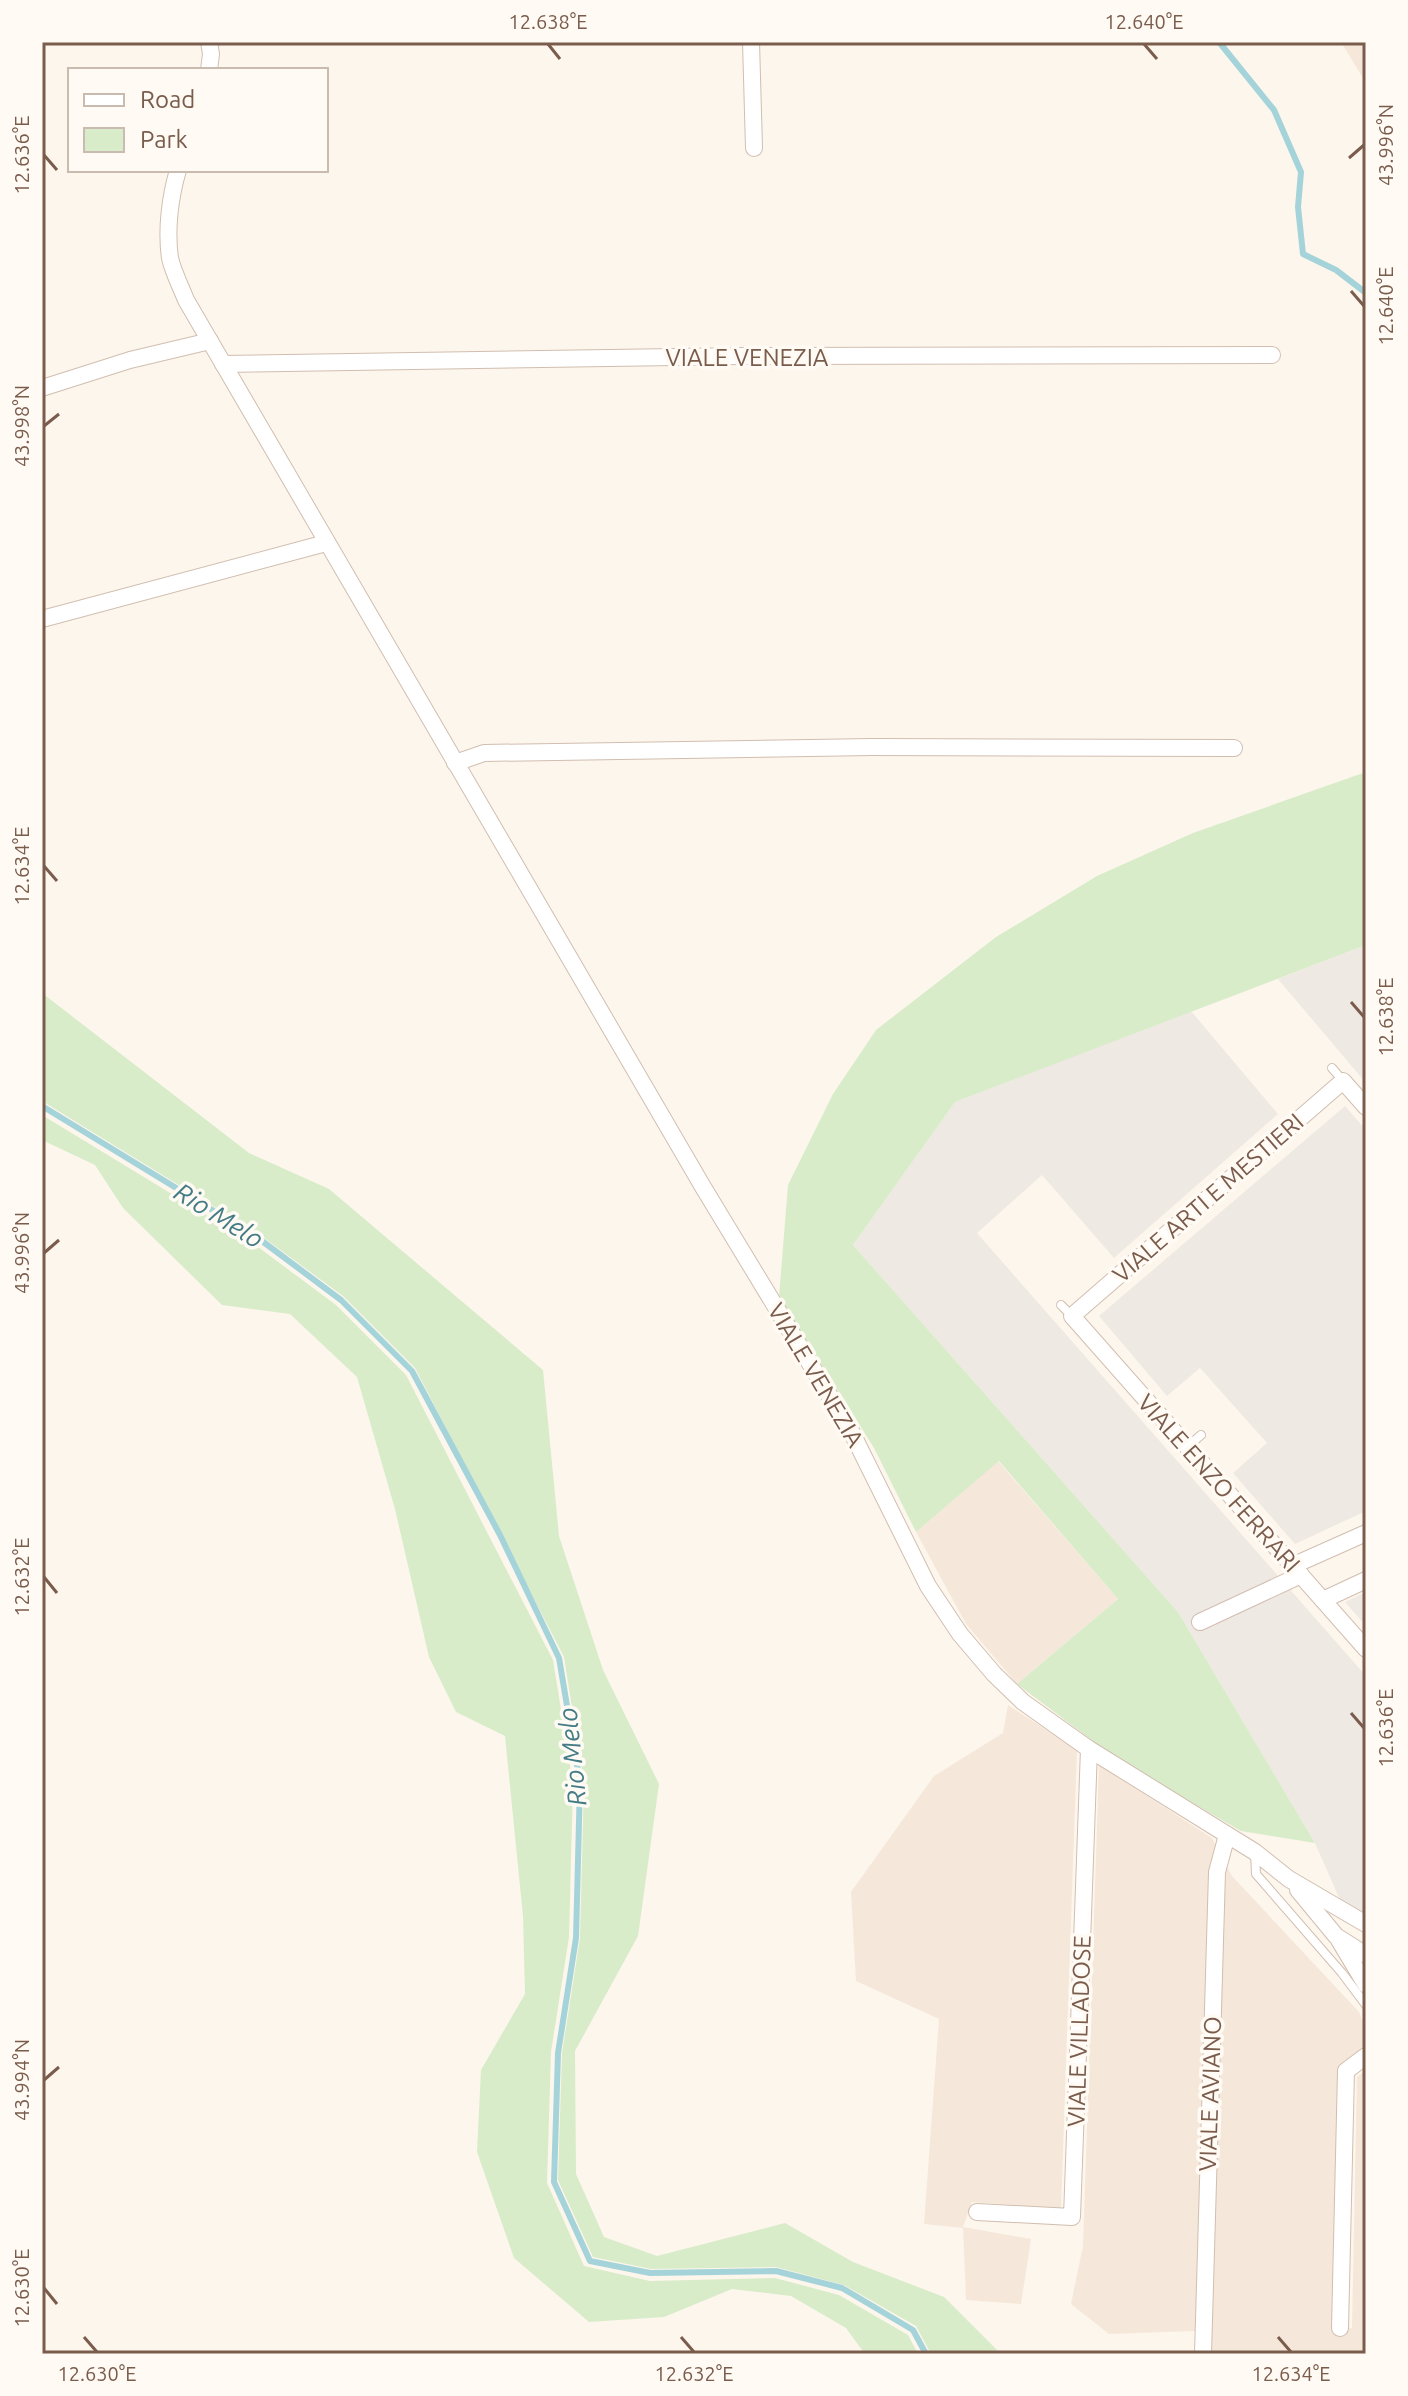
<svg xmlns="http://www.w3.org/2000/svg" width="1408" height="2396" viewBox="0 0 1408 2396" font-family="Ubuntu,sans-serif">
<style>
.residential{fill:#f5e8da}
.industrial{fill:#efe9e4}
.green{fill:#d8ecc9}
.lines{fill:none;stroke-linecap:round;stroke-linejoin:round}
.stream{stroke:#a5d3da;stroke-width:6}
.lane-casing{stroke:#d1beb0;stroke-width:10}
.street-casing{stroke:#d1beb0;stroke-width:18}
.lane{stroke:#fff;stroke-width:8}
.street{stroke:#fff;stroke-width:16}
.ticks{fill:none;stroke:#7a5c4d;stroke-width:3}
.labels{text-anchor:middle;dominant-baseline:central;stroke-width:7;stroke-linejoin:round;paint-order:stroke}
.street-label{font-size:24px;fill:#7a5c4d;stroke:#fffaf3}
.water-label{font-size:26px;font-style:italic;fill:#437c86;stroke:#fffaf3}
.neatline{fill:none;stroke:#7a5c4d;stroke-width:3}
.ticks-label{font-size:20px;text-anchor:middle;fill:#7a5c4d}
</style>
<rect width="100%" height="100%" fill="#fdf6ec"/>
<!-- residential -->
<g class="residential">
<polygon points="1341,42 1366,42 1366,83"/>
<polygon points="998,1461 1118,1599 1017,1684 966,1624 916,1532"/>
<polygon points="1008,1705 1077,1750 1061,2209 972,2202 963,2227 1031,2239 1021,2304 966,2300 963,2228 924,2224 939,2019 856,1981 851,1892 934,1776 1003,1733"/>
<polygon points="1099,1765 1212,1838 1216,1846 1210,1871 1195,2331 1109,2334 1071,2304 1083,2246"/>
<polygon points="1226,1865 1232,1876 1359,2012 1366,2030 1366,2046 1338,2067 1332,2327 1352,2328 1357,2077 1366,2070 1366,2354 1210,2354"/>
</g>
<!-- industrial -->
<g class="industrial">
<polygon points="1366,945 1366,1083 1278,979"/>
<polygon points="1191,1011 1278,1114 1114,1258 1042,1175 977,1233 1366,1676 1366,1916 1340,1900 1315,1843 1178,1612 853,1245 955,1102"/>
<polygon points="1345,1106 1366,1130 1366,1511 1295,1544 1233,1473 1267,1443 1200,1368 1167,1396 1099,1316"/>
<polygon points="1366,1592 1366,1626 1345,1602"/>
</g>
<!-- green -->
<g class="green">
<polygon points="1366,772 1366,945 955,1102 853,1245 1178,1612 1315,1843 1241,1831 1117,1759 1017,1684 1118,1599 999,1461 916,1532 874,1448 779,1297 788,1185 833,1094 876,1030 996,937 1097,876 1193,833"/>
<polygon points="42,993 249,1153 329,1189 543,1370 559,1536 603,1670 659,1784 638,1936 575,2051 576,2174 604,2237 657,2256 785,2223 853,2262 944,2297 1001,2354 931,2354 916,2326 844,2285 776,2267 651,2269 593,2257 558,2180 562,2053 580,1938 584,1783 564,1657 415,1368 343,1296 260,1235 42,1101"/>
<polygon points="42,1115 254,1244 336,1305 406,1375 553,1660 573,1784 569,1937 551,2052 547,2183 584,2266 650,2281 775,2278 839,2295 908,2335 918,2354 865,2354 846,2328 791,2296 732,2289 664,2317 589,2322 514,2258 477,2152 481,2070 525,1994 523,1916 505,1736 456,1712 429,1657 395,1509 357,1377 290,1314 222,1305 123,1208 95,1165 42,1140"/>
</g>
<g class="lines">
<!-- stream -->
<g class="stream">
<polyline points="1219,42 1274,110 1301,172 1298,207 1303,254 1336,270 1366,293"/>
<polyline points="42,1106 258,1238 341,1300 412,1371 500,1535 559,1658 580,1783 576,1938 558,2053 554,2182 590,2261 650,2273 776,2271 842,2288 913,2330 926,2354"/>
</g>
<!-- lane casing -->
<g class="lane-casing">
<g id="lane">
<polyline points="1332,1068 1343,1081"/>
<polyline points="1061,1305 1072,1316"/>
<polyline points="1187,1447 1201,1435"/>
<polyline points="1255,1852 1256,1874 1342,1973 1366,2005"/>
</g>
</g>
<!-- street casing -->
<g class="street-casing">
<g id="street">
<polyline points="209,42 211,54 209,70"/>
<polyline points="751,42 754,148"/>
<path d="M178 170C170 197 166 230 170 258 173 272 181 287 186 300L703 1187 851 1431 928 1586 960 1634 994 1674 1023 1702 1089 1749 1255 1852 1289 1879 1366 1924"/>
<polyline points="223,364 743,356 1272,355"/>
<polyline points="42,388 130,360 210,341"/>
<polyline points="42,619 326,543"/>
<polyline points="455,763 484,753 872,747 1234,748"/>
<polyline points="1366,1107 1343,1081 1072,1316 1366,1649"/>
<polyline points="1292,1566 1366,1533"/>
<polyline points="1323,1600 1366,1580"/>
<polyline points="1200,1622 1301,1575"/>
<polyline points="1298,1890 1336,1936 1366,1955"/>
<polyline points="1339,1940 1366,1985"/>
<polyline points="977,2212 1072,2217 1089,1749"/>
<polyline points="1340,2328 1346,2071 1366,2056"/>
<polyline points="1203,2354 1217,1872 1227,1835"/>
</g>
</g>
<!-- lane -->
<use href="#lane" class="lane"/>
<!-- street -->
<use href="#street" class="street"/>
</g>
<!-- ticks -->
<path class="ticks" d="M548 44 560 59M1144 44 1157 59M44 155 57 170M1349 158 1364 145M1351 291 1364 306M44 426 59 414M44 866 57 881M1351 1002 1364 1017M44 1253 59 1240M44 1577 57 1593M1351 1713 1364 1728M44 2080 59 2067M44 2288 57 2304M84 2337 97 2352M681 2337 694 2352M1278 2337 1291 2352"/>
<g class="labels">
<!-- street labels -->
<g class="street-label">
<text x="747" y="357">VIALE VENEZIA</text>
<text transform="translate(1208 1198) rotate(-41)">VIALE ARTI E MESTIERI</text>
<text transform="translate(816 1375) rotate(59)">VIALE VENEZIA</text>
<text transform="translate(1219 1483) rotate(48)">VIALE ENZO FERRARI</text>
<text transform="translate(1079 2031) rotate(-88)">VIALE VILLADOSE</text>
<text transform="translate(1210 2094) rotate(-88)">VIALE AVIANO</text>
</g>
<!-- water labels -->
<g class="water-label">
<text transform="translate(219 1215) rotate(32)">Rio Melo</text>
<text transform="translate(572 1757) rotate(-96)">Rio Melo</text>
</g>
</g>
<!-- border -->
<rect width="1408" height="2396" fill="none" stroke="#fffaf3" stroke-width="88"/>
<!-- legend -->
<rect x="68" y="68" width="260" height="104" fill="#fffaf3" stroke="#cabbb1" stroke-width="2"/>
<rect x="84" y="94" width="40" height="12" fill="#ffffff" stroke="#cabbb1" stroke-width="2"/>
<text x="140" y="108" font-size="24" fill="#7a5c4d">Road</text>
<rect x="84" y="128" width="40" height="24" fill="#d8ecc9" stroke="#cabbb1" stroke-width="2"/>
<text x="140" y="148" font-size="24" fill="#7a5c4d">Park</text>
<rect x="44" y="44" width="1320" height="2308" class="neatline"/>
<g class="ticks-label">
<text x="548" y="29">12.638°E</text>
<text x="1144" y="29">12.640°E</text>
<text transform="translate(1386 145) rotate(-90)" y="7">43.996°N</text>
<text transform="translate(22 155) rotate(-90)" y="7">12.636°E</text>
<text transform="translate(1386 306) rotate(-90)" y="7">12.640°E</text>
<text transform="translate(22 426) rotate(-90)" y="7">43.998°N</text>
<text transform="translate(22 866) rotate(-90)" y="7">12.634°E</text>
<text transform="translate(1386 1017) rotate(-90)" y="7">12.638°E</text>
<text transform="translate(22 1253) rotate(-90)" y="7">43.996°N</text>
<text transform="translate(22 1577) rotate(-90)" y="7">12.632°E</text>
<text transform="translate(1386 1728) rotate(-90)" y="7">12.636°E</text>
<text transform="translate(22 2080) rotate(-90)" y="7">43.994°N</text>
<text transform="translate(22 2288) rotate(-90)" y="7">12.630°E</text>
<text x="97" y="2381">12.630°E</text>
<text x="694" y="2381">12.632°E</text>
<text x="1291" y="2381">12.634°E</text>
</g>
</svg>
